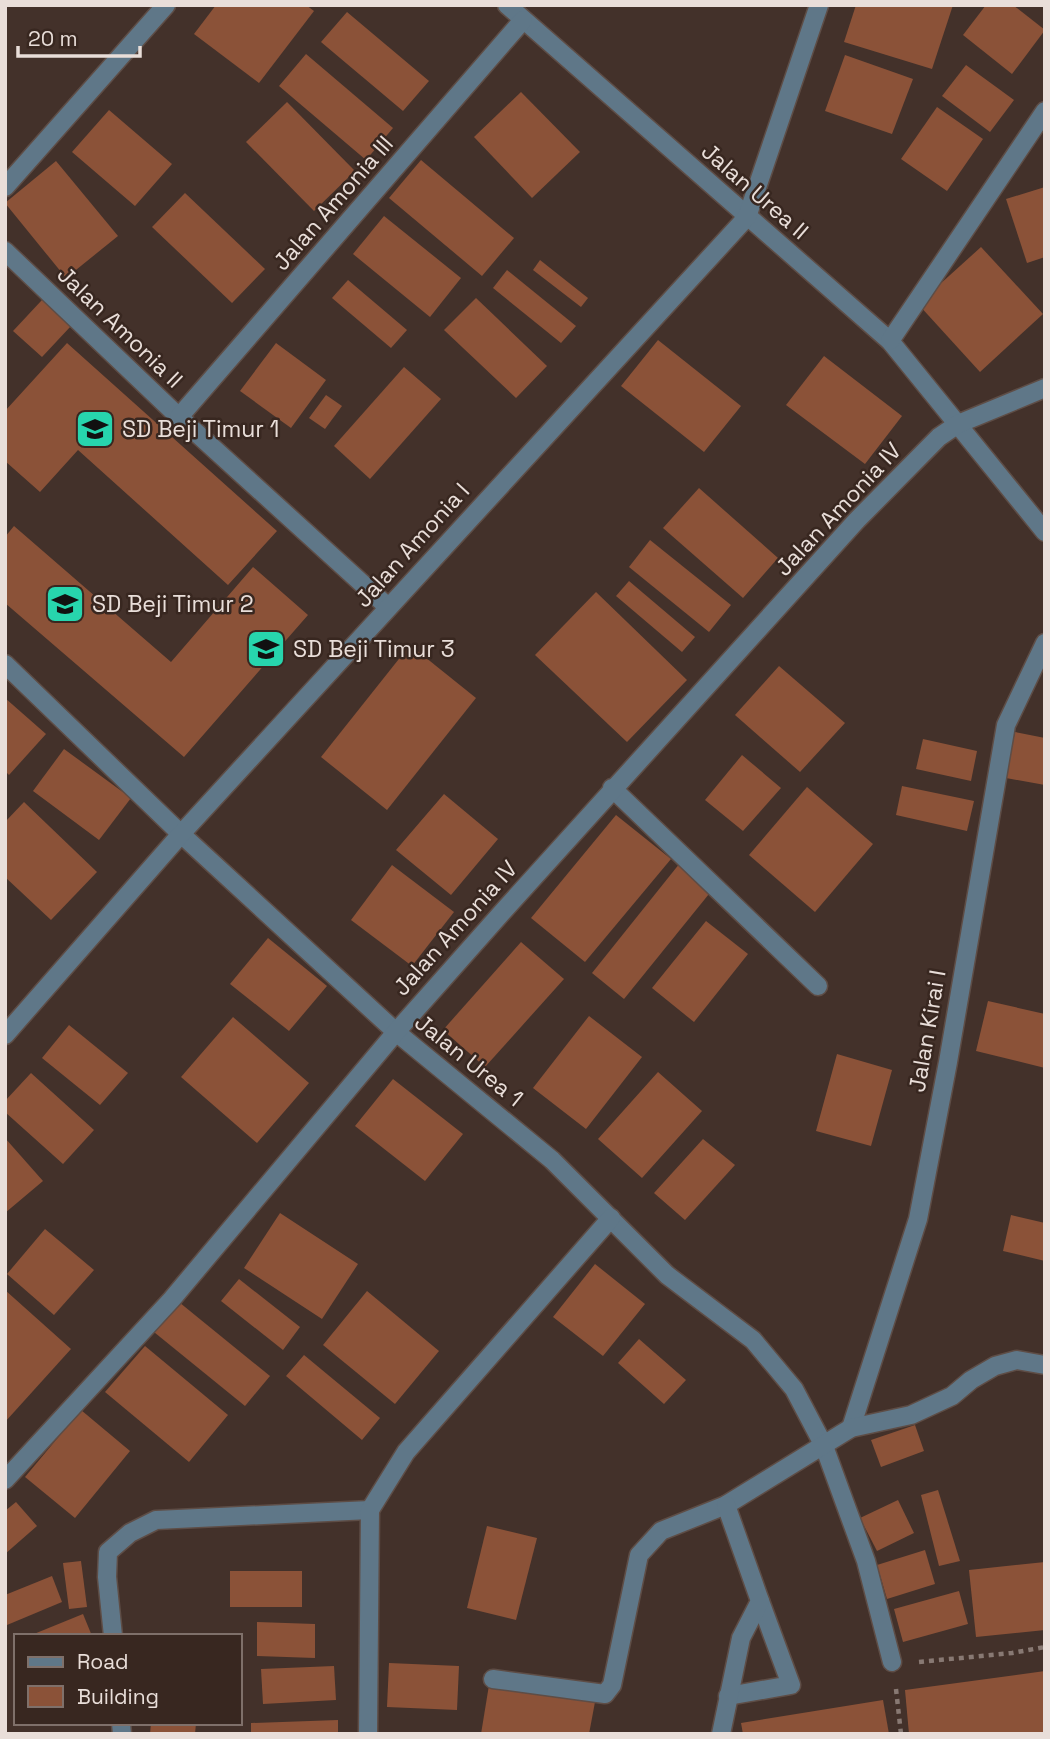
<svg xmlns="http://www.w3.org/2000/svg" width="1050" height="1739" viewBox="0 0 1050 1739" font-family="'Space Grotesk',sans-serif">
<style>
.building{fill:#8b5238}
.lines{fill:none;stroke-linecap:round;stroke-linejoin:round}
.minor-casing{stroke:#5e4d46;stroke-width:21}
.path{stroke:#887973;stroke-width:4.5;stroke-dasharray:5 5;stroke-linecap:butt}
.minor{stroke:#5f7788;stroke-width:18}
.labels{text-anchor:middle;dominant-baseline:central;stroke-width:5;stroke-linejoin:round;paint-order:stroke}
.street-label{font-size:23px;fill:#e9ded9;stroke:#382720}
.poi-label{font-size:23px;fill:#e9ded9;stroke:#382720;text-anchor:start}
</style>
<rect width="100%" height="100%" fill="#43312a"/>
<!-- building -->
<g class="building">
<polygon points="216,5 306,5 314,11 259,83 194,34"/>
<polygon points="856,5 953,5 932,69 844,42"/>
<polygon points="986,5 1013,5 1045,30 1012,74 963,35"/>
<polygon points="347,12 429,81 403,111 321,42"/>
<polygon points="306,54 393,128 366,160 279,86"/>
<polygon points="845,55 913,79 892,134 825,111"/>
<polygon points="966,65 1014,100 990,132 942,96"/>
<polygon points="521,92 580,152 532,198 474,137"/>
<polygon points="287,102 355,171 314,211 246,142"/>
<polygon points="937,107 983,139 947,191 901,159"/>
<polygon points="109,110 172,164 135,206 72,152"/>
<polygon points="421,160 514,238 482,276 389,198"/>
<polygon points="56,161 118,236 66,278 5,203"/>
<polygon points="1045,187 1045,257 1027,263 1006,199"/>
<polygon points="185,193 265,269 232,303 152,227"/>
<polygon points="384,216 461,278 430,317 353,254"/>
<polygon points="981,247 1043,314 980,372 918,304"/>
<polygon points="540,260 588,298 581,307 533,270"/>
<polygon points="507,270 576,326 561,343 493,288"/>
<polygon points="348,280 407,330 391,348 332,298"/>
<polygon points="476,298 547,366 516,398 444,330"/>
<polygon points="42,300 71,326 42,357 13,331"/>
<polygon points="658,340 741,406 704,452 621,386"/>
<polygon points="67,343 277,531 228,585 78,450 40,492 5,461 5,411"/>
<polygon points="276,343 326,380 291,428 240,391"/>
<polygon points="824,356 902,416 865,464 786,405"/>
<polygon points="404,367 441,399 370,479 334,446"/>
<polygon points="326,395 342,406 325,429 309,418"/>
<polygon points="699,488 778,558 743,598 663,528"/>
<polygon points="14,526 171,662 253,567 308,615 184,757 5,603 5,537"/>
<polygon points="650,540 731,605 709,632 629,567"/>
<polygon points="629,581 695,637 682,652 616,596"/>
<polygon points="596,592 687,680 627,742 535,655"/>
<polygon points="410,645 476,698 387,810 321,757"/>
<polygon points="779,666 845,723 800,772 735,715"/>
<polygon points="5,698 46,734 9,775 5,771"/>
<polygon points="1015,732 1045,738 1045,785 1006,778"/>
<polygon points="923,739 977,751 971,781 916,769"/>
<polygon points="64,749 131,798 99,840 33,791"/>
<polygon points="742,755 781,788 743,831 705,800"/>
<polygon points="902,786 974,801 967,831 896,815"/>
<polygon points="807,787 873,844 815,912 749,855"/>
<polygon points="444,794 498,839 451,895 396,850"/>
<polygon points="24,802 97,872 51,920 5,877 5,822"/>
<polygon points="616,815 671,859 585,962 531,918"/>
<polygon points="680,863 713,889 624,999 592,973"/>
<polygon points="392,865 454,912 412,966 351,920"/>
<polygon points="706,921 748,954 694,1022 652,988"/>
<polygon points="268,938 327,986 289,1031 230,984"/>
<polygon points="521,942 564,979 485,1067 443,1030"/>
<polygon points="988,1001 1045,1014 1045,1068 976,1051"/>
<polygon points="589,1016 642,1057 586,1129 533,1088"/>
<polygon points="233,1017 309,1083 257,1143 181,1077"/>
<polygon points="69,1025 128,1073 100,1105 42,1058"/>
<polygon points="837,1054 892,1070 871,1146 816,1131"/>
<polygon points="658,1072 702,1111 642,1178 598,1139"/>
<polygon points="31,1073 94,1130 63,1164 5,1112 5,1101"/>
<polygon points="393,1079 463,1134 425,1181 355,1126"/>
<polygon points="5,1138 43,1181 5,1213"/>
<polygon points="703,1139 735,1165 685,1220 654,1193"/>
<polygon points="280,1213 358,1264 322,1319 244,1268"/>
<polygon points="1011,1215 1045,1223 1045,1261 1003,1251"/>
<polygon points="45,1229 94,1270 54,1315 7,1274"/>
<polygon points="595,1264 645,1304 603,1356 553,1317"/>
<polygon points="239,1279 300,1327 283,1350 221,1301"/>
<polygon points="5,1290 71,1349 5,1422"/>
<polygon points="367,1291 439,1351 395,1404 323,1345"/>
<polygon points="174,1298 270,1376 245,1406 149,1328"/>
<polygon points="639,1339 686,1380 664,1404 618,1363"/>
<polygon points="145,1346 228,1415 189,1462 105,1392"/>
<polygon points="304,1355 380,1418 362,1440 286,1376"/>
<polygon points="81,1410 130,1451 75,1518 25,1477"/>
<polygon points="915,1425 924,1451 881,1467 871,1440"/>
<polygon points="938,1490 960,1561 939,1566 921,1495"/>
<polygon points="898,1500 914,1533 877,1551 860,1518"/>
<polygon points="16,1502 37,1526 5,1554 5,1511"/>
<polygon points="487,1526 537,1538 516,1620 467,1608"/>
<polygon points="925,1550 935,1584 887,1599 877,1565"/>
<polygon points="81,1561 87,1607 69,1609 63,1563"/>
<polygon points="1045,1562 1045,1630 976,1637 969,1570"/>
<rect x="230" y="1571" width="72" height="36"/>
<polygon points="52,1576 62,1602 7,1625 5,1595"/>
<polygon points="959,1591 968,1624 903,1642 894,1609"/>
<polygon points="83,1614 92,1636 29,1636"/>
<polygon points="257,1622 315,1624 315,1658 257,1656"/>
<polygon points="389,1663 459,1666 457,1710 387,1707"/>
<polygon points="334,1666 336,1700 263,1704 261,1669"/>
<polygon points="1045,1671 1045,1734 909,1734 905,1690"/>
<polygon points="489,1685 595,1702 589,1734 481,1734"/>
<polygon points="883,1700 889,1734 743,1734 741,1723"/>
<polygon points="338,1720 338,1734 251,1734 251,1723"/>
<polygon points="151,1723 196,1723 195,1734 150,1734"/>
</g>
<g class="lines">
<!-- minor casing -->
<g class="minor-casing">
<g id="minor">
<polyline points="507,5 890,341 1045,532"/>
<polyline points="5,187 166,5"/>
<polyline points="5,251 179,417 388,607"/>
<polyline points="890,341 1045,111"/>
<polyline points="179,417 523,20"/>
<polyline points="5,664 181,834 396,1032 552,1160 667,1275 753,1340 794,1389 824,1446 866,1561 892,1662"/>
<polyline points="612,788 818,986"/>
<polyline points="5,1035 181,834 747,217 819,5"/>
<polyline points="851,1428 918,1219 948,1062 1006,725 1045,643"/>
<polyline points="5,1480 172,1299 396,1032 506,908 857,520 939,437 958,424 1045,388"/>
<polyline points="113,1636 107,1577 108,1552 130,1533 156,1520 370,1510"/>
<polyline points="493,1679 605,1694 612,1685 639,1555 661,1531 726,1505 851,1428 911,1415 952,1396 971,1380 995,1366 1017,1360 1045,1365"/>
<polyline points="728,1696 791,1685 760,1601"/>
<polyline points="121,1723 122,1734"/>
<polyline points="368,1734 370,1510 406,1452 611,1218"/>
<polyline points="721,1734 741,1638 760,1601 726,1505"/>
</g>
</g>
<!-- path -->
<g class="path">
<polyline points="919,1662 1012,1653 1045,1647"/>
<polyline points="896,1689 901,1734"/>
</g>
<!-- minor -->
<use href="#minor" class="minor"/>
</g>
<!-- icons -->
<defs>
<g id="school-square" transform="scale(2.0125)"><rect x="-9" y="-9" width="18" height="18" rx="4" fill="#27d5ad" stroke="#382720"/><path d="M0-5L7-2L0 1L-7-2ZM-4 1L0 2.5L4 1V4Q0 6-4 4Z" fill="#111"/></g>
</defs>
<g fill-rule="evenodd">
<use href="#school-square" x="95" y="429"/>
<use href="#school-square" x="65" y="604"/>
<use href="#school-square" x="266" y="649"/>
</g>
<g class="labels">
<!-- street labels -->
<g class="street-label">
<text transform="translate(755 191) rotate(41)">Jalan Urea II</text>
<text transform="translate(333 203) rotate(-49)">Jalan Amonia III</text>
<text transform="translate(120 327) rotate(44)">Jalan Amonia II</text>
<text transform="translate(838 509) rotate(-47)">Jalan Amonia IV</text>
<text transform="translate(412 545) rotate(-48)">Jalan Amonia I</text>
<text transform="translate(455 928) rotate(-48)">Jalan Amonia IV</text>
<text transform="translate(927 1031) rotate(-80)">Jalan Kirai I</text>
<text transform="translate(469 1060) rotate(39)">Jalan Urea 1</text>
</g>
<!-- poi labels -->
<g class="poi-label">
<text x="122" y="429">SD Beji Timur 1</text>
<text x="92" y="604">SD Beji Timur 2</text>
<text x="293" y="649">SD Beji Timur 3</text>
</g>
</g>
<!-- border -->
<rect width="1050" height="1739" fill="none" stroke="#e9ded9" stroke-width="14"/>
<!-- legend -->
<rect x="14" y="1634" width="228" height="91" fill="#382720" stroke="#7f706a" stroke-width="2"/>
<rect x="28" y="1657" width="35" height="10" fill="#5f7788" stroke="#7f706a" stroke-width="2"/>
<text x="77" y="1669" font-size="21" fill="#e9ded9">Road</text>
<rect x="28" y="1686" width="35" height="21" fill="#8b5238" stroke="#7f706a" stroke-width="2"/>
<text x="77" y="1704" font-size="21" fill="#e9ded9">Building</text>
<!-- scale -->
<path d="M18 46v10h122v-10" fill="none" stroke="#e9ded9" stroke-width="3.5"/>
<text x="28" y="46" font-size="21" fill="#e9ded9" stroke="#382720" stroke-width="5" paint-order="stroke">20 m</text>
</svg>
